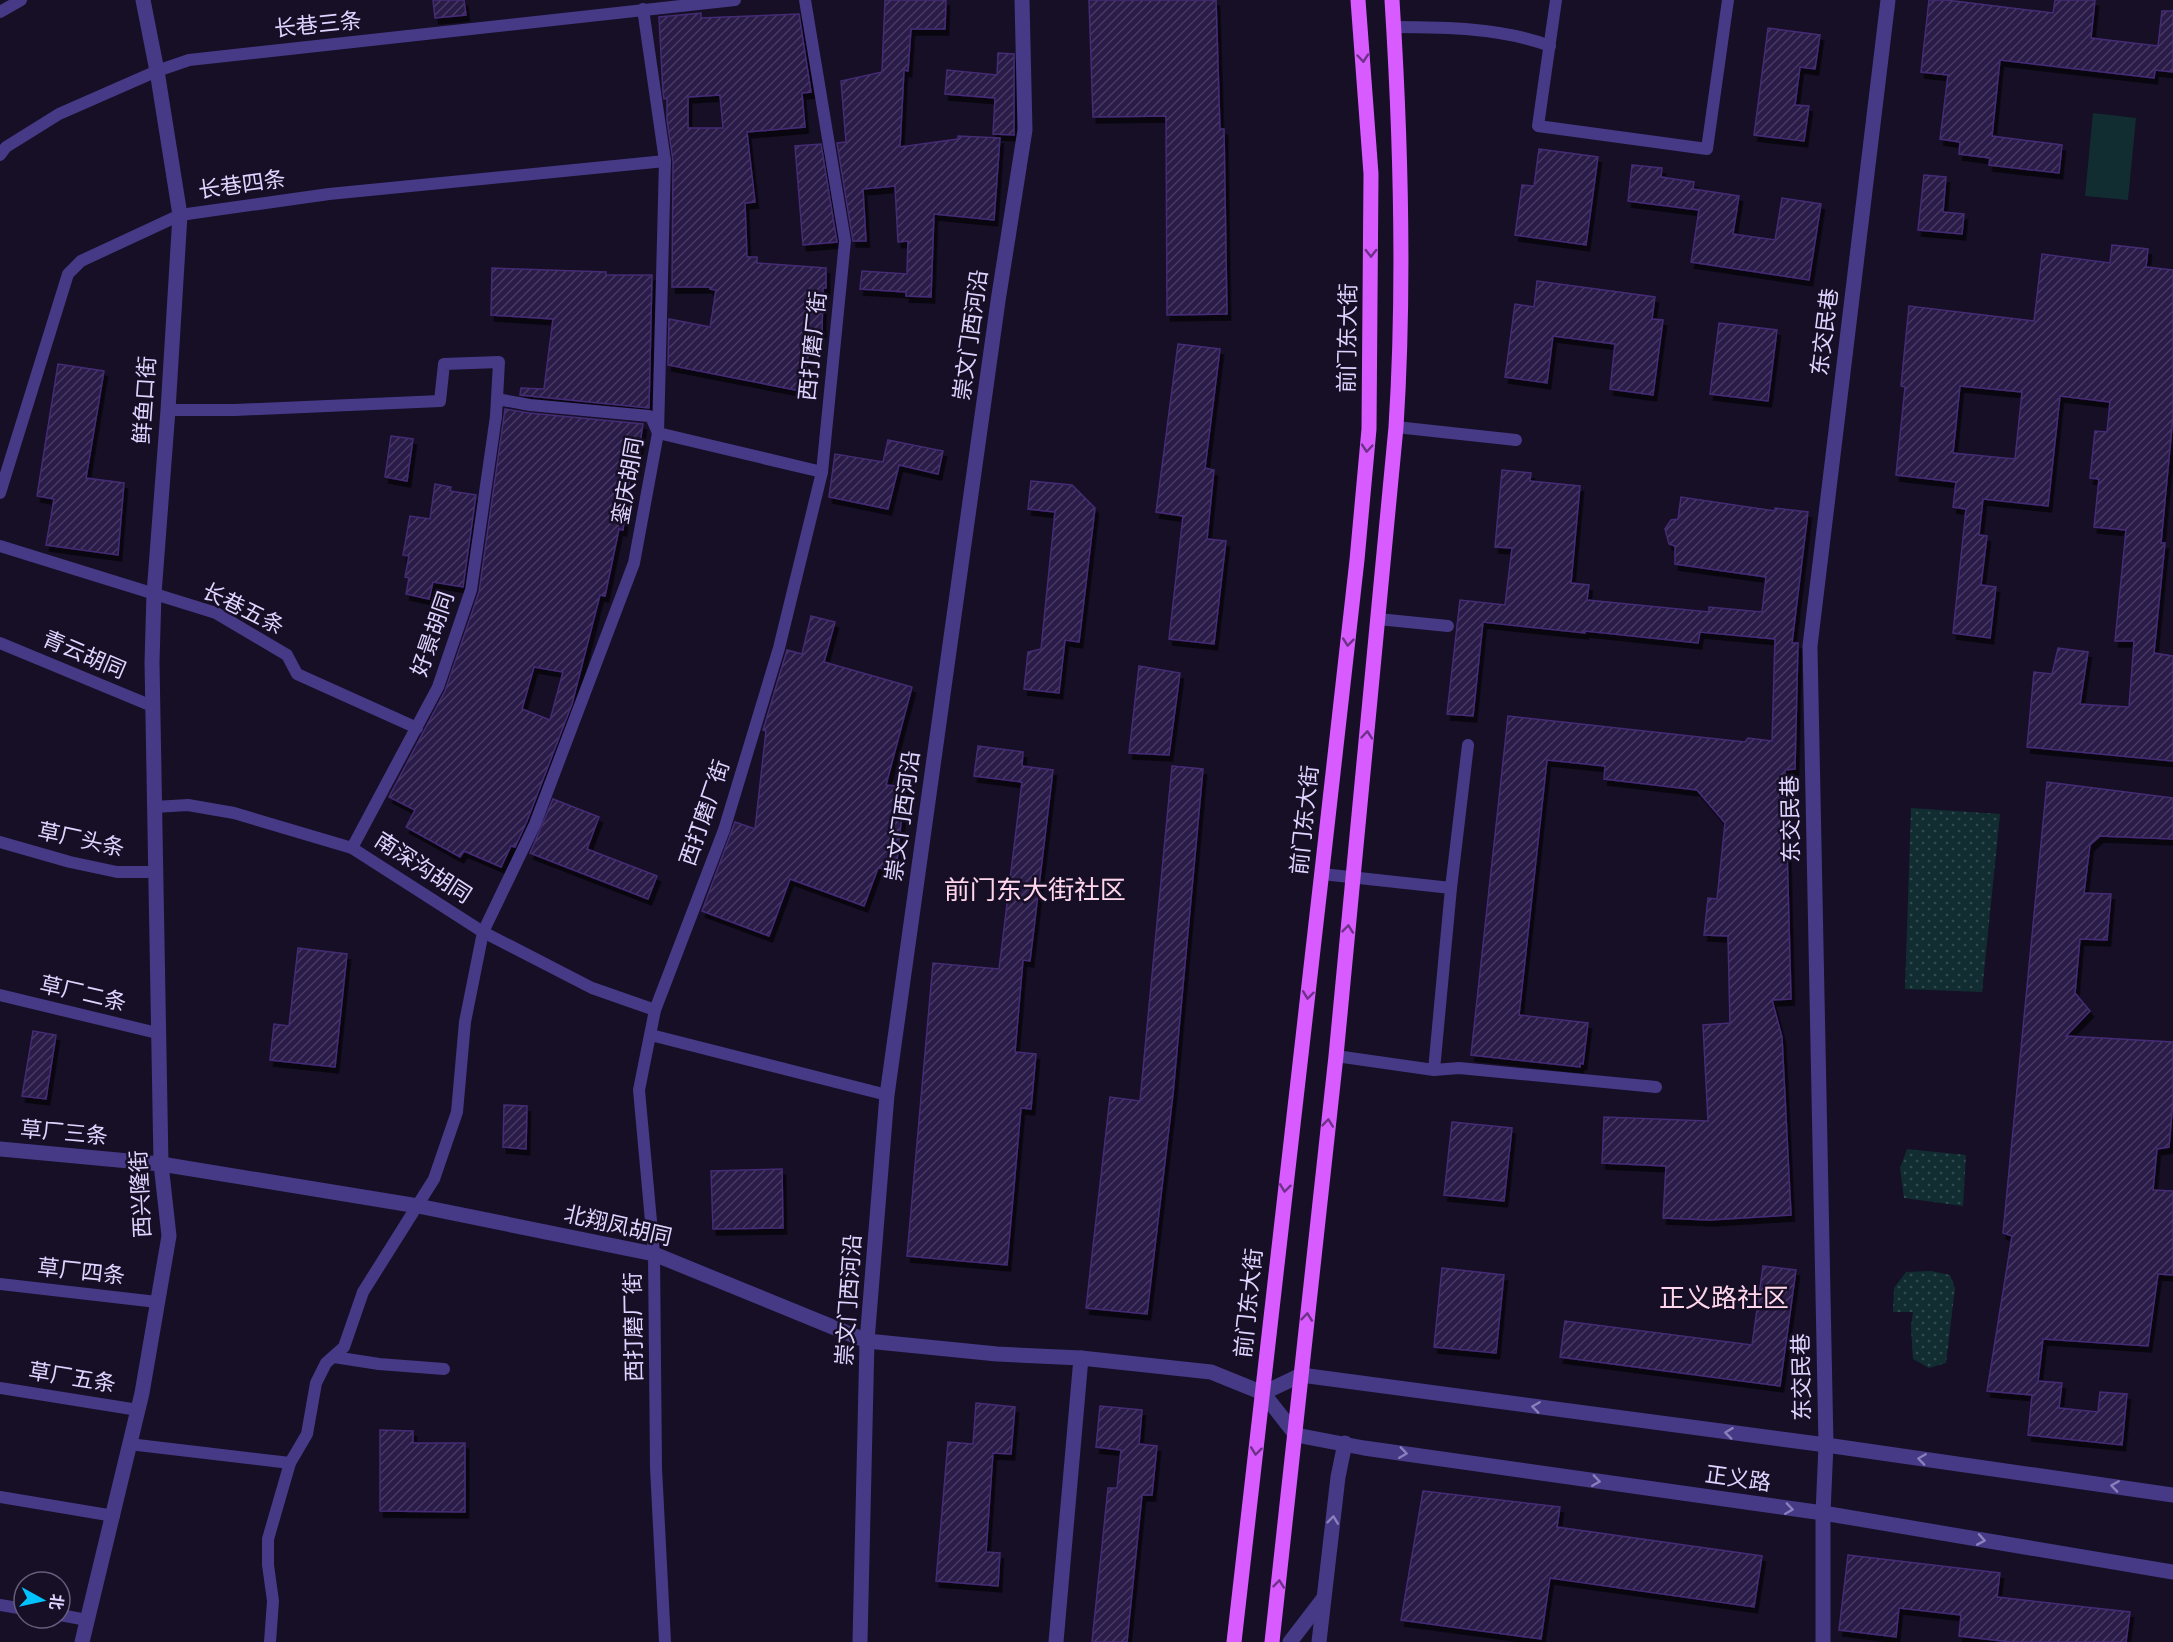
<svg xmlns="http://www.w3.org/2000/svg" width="2173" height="1642" viewBox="0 0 2173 1642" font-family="Karla,'Noto Sans SC',sans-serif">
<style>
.green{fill:url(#green-dots)}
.pitch{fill:#112d31}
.building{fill:url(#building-hatch);stroke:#442c74;stroke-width:1.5;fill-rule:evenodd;filter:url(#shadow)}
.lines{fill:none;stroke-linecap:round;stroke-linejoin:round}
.service{stroke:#463986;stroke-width:12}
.minor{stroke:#463986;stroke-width:15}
.tertiary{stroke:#463986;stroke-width:15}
.primary{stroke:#d85bff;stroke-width:15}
.oneway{stroke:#6d3188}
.oneway2{stroke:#8b7fbc}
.labels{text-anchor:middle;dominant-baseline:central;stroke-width:5;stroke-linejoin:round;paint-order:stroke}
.street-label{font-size:22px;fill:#dfd4ff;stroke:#160f26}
.quarter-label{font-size:26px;fill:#ffd6eb;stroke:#160f26}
</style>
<defs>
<pattern id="green-dots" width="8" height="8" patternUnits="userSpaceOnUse" patternTransform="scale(1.5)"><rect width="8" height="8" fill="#112d31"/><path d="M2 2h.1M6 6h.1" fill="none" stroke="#334b50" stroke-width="1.8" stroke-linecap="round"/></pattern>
<pattern id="building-hatch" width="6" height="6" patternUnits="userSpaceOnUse" patternTransform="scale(1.5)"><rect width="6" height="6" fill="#2a1a48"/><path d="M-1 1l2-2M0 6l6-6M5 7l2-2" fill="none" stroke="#483a63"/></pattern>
<filter id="shadow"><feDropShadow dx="3.5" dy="6" stdDeviation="0" flood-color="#0009"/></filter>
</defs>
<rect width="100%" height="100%" fill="#160f26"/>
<!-- green -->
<g class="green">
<polygon points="1911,808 2000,814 1982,992 1905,989"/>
<polygon points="1907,1149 1966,1155 1963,1206 1904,1198 1900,1168"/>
<polygon points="1931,1271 1950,1275 1955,1288 1946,1363 1929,1368 1913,1359 1911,1327 1913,1312 1893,1312 1894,1288 1906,1272"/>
</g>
<!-- pitch -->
<polygon class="pitch" points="2093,113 2136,118 2128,200 2085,196"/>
<!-- building -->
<g class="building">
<polygon points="433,0 464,0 466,15 435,18"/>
<polygon points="885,0 946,0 945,29 911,29 908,71 904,70 900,147 958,139 958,136 1000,138 994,220 934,214 931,297 906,296 906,292 860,289 862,271 907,274 908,241 898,242 895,186 863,189 866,241 853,241 837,143 846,142 841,81 882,72"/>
<polygon points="1089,0 1216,0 1220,129 1224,129 1227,314 1167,315 1166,116 1093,117"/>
<polygon points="1929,0 1946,0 2053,13 2055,0 2095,0 2091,38 2158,46 2162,11 2173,11 2173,72 2155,70 2154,78 2000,60 1992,136 2062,145 2059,173 1989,165 1990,158 1959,154 1960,142 1940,139 1948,75 1921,72"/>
<path d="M701 13V18L799 14 811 92 802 93 805 127 747 132 755 202 745 203 747 257H757V263L826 268V288H823L822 332H813L801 391 668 365 669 319 710 327 716 290 710 289V287H672L673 161 667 120V98L664 99 663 92 659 17ZM720 95 723 128H688V97Z"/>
<polygon points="1768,28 1820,35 1815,69 1800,67 1795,105 1809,106 1804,141 1754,135"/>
<polygon points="998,53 1014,54 1014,135 993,134 995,98 945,94 947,70 997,75"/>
<polygon points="821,144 837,242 803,245 795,146"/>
<polygon points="1539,149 1598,157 1586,245 1515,235 1522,185 1534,186"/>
<polygon points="1632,165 1662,168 1661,177 1694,182 1693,189 1739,196 1733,234 1775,240 1782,198 1821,204 1809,280 1691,262 1699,210 1628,201"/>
<polygon points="1924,175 1946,177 1943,212 1964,214 1962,234 1918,230"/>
<path d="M2112 245 2148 249 2146 267 2173 270V416L2161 543H2165L2154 653 2173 656V761L2027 747 2034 672 2052 674 2058 648 2088 652 2080 704 2129 707 2134 641H2115L2126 530 2094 527 2099 479 2090 478 2095 431 2107 432 2110 402 2060 396 2048 506 1983 499 1979 535 1987 536 1981 585 1996 587 1990 638 1953 633 1966 509 1953 507 1956 482 1896 475 1905 387 1901 386 1909 306 2034 321 2042 254 2110 263ZM1960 386 2022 392 2015 459 1953 453Z"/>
<polygon points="492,268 606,272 606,275 652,275 649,408 520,395 521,388 544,389 553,319 491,315"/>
<polygon points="1537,281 1655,297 1652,319 1663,320 1653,395 1610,389 1615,344 1553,336 1547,383 1505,377 1515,304 1534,307"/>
<polygon points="1719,323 1777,330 1768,401 1710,394"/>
<polygon points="1178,344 1220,349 1205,468 1214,470 1207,539 1226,541 1214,644 1169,639 1183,516 1156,512"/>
<polygon points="58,364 104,371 86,478 124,483 118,555 46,545 54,499 37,496"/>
<path d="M505 409 529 413 643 424 636 468 631 467 623 530 619 529 605 596 600 595 572 704 527 821 515 847 511 846 501 867 464 851 460 857 406 827 415 810 389 797 445 691 479 592ZM534 667 563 672 550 720 522 709Z"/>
<polygon points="391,436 413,439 407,481 385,477"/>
<polygon points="888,440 943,451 938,474 899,465 888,509 829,497 835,454 883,462"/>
<polygon points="1502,470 1531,473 1530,481 1580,486 1571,583 1589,585 1587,600 1709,612 1709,607 1762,612 1766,577 1675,564 1675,546 1669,544 1665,529 1671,520 1678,519 1681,497 1775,511 1775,508 1808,512 1792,643 1798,643 1795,769 1785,770 1791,999 1772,1000 1782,1037 1791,1215 1709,1220 1663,1218 1666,1166 1602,1163 1604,1117 1708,1121 1703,1025 1730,1023 1728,936 1704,935 1708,898 1717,899 1725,823 1697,790 1604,779 1605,766 1547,760 1519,1015 1588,1023 1583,1064 1580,1063 1580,1067 1471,1055 1508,716 1745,742 1748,738 1772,741 1775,639 1700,632 1698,643 1585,631 1585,633 1483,622 1473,716 1447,714 1460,600 1505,605 1512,548 1495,547"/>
<polygon points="1031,481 1072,485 1095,508 1079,642 1065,640 1059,693 1024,689 1028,652 1041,649 1055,512 1028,509"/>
<polygon points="435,484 451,487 450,491 476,495 463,587 433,582 429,599 406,594 409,578 405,577 409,556 403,555 410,516 430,519"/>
<polygon points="811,616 835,622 824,662 912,687 886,785 905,787 896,870 878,868 864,906 790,879 769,936 702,911 735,822 755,829 766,731 763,730 787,650 802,654"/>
<polygon points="1139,666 1180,673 1169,755 1129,753"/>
<polygon points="978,746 1023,752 1022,766 1053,770 1030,961 1023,960 1015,1052 1036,1054 1031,1109 1021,1108 1007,1265 907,1256 933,963 999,969 1022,782 974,776"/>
<polygon points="1172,766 1203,769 1173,1094 1147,1314 1086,1308 1110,1097 1140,1101"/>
<polygon points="2047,782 2173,798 2173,839 2100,836 2090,845 2084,893 2111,894 2107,940 2080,939 2075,993 2090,1011 2066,1036 2173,1042 2173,1100 2169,1147 2157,1149 2153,1190 2173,1191 2173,1275 2158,1274 2148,1346 2043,1339 2038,1381 2062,1383 2059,1408 2098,1412 2100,1392 2127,1394 2122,1445 2028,1435 2032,1395 1987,1391 2012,1236 2003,1233"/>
<polygon points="553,799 599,817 587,849 657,876 648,899 530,853"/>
<polygon points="298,948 347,954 335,1067 270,1060 274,1024 289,1026"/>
<polygon points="33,1031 56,1035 46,1099 22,1096"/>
<polygon points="504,1105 527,1106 526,1149 503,1147"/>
<polygon points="1452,1122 1512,1128 1504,1201 1444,1195"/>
<polygon points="782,1169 783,1228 713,1229 711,1171"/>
<polygon points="1763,1266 1796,1270 1780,1386 1560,1357 1565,1321 1752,1345"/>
<polygon points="1442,1268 1504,1275 1496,1353 1434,1347"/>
<polygon points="976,1403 1015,1407 1011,1454 993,1453 986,1552 1000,1553 998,1586 936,1581 948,1442 973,1444"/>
<polygon points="1100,1406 1142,1410 1139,1444 1157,1446 1152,1495 1142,1495 1127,1642 1092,1642 1108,1488 1117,1488 1121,1450 1096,1447"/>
<polygon points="380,1430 413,1431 413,1443 465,1443 465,1512 380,1511"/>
<polygon points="1423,1491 1560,1507 1557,1527 1762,1556 1754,1607 1550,1578 1541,1639 1401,1620"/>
<polygon points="1848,1555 2000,1573 1997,1597 2130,1612 2126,1642 2011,1642 1959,1636 1961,1615 1899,1608 1896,1637 1839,1630"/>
</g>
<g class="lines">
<!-- service -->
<g class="service">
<polyline points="1556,0 1538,126 1707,149 1728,0"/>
<polyline points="0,12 21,0"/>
<path d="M1394 27C1444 27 1503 28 1550 46"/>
<polyline points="0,155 6,147 59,114 157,71 189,60 735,0"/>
<polyline points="168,410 235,410 440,401 444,364 499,362 496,416 497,399 530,405 649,416 652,419 658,433 822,472"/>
<polyline points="1396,427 1516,440"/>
<polyline points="0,493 68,274 81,261 180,215 329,194 665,161"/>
<polyline points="0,546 216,613 287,655 297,674 417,728"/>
<polyline points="1378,619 1448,626"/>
<polyline points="0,643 152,706"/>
<polyline points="154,807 188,805 234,813 352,848 483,932 592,988 655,1010"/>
<polyline points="0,842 70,862 117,872 154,872"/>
<polyline points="352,848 438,687 471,590 496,416"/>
<polyline points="1322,874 1451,888"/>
<polyline points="0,995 157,1033"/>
<polyline points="651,1035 887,1095"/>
<polyline points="1336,1056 1434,1070 1451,888 1468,745"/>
<polyline points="1434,1070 1459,1068 1656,1087"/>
<polyline points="0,1284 157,1302"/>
<polyline points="334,1357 379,1364 444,1369"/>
<polyline points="0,1388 138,1410"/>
<polyline points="129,1444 290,1463"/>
<polyline points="0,1497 114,1516"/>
<polyline points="0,1605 24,1609"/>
<polyline points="60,1615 87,1620"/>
<polyline points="270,1642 273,1601 268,1565 268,1539 290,1463 307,1434 316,1383 326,1363 344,1347 363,1292 434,1179 457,1112 465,1022 483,932 535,824 634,563 658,433 665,161 643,9"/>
<polyline points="665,1642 656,1468 654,1254 639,1090 655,1010 724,830 779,648 822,472 845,241 805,0"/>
</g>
<!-- minor -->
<g class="minor">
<polyline points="1056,1642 1081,1358"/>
<polyline points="1823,1642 1823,1513 1826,1445 1810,646 1888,0"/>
</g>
<!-- tertiary -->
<g class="tertiary">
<polyline points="0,1149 161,1164 418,1206 654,1254 867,1341 997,1354 1081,1358 1211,1372 1263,1393 1296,1435 1364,1448 1823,1513 2173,1572"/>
<polyline points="1263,1393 1301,1375 1826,1445 2173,1495"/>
<polyline points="82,1642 142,1393 169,1236 161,1164 152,662 154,594 168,410 180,215 157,71 143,0"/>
<polyline points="860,1642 867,1341 887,1095 998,301 1025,130 1022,0"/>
<polyline points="1290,1642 1323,1599"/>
<polyline points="1319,1642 1338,1477 1345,1443"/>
</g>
<!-- primary -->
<g class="primary">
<polyline points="1234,1642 1323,862 1357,560 1369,429 1371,174 1358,0"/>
<path d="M1272 1642 1336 1056 1396 427C1405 286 1401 142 1392 0"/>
</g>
</g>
<!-- one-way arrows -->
<defs><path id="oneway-chevron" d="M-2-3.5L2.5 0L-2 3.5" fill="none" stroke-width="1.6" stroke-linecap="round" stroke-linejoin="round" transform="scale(1.5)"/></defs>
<g class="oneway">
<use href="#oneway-chevron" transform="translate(1363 58) rotate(85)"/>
<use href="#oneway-chevron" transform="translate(1371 253) rotate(90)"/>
<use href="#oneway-chevron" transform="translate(1367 448) rotate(95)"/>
<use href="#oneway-chevron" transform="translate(1348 642) rotate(96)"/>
<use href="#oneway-chevron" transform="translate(1367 735) rotate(-85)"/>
<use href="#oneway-chevron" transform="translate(1348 929) rotate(-84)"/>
<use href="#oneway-chevron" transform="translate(1308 995) rotate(97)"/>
<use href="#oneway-chevron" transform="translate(1328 1123) rotate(-84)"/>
<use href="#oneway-chevron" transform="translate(1285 1188) rotate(97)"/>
<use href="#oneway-chevron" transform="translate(1307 1317) rotate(-84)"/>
<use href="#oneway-chevron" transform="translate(1256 1451) rotate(97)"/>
<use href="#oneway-chevron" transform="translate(1279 1584) rotate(-84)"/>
</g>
<g class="oneway2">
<use href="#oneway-chevron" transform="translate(1536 1407) rotate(-172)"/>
<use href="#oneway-chevron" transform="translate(1729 1433) rotate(-173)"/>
<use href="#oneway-chevron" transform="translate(1403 1453) rotate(8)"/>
<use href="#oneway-chevron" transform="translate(1922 1459) rotate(-172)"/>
<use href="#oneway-chevron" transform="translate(1596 1481) rotate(8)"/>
<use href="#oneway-chevron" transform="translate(2115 1486) rotate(-172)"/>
<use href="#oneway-chevron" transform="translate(1789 1509) rotate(8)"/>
<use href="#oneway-chevron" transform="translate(1333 1520) rotate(-83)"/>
<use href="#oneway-chevron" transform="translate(1981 1540) rotate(10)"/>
</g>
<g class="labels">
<!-- street labels -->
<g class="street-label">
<text transform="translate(318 25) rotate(-6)">长巷三条</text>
<text transform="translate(242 185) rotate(-8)">长巷四条</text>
<text transform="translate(1825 332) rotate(-83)">东交民巷</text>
<text transform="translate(971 335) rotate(-82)">崇文门西河沿</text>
<text transform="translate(1348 338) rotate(-89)">前门东大街</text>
<text transform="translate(813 346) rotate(-84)">西打磨厂街</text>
<text transform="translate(145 400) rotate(-86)">鲜鱼口街</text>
<text transform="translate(628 481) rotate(-80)">銮庆胡同</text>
<text transform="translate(243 609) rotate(26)">长巷五条</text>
<text transform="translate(433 634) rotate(-71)">好景胡同</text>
<text transform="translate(84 655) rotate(23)">青云胡同</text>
<text transform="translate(705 813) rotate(-71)">西打磨厂街</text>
<text transform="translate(903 816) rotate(-82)">崇文门西河沿</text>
<text transform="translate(1791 819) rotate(-91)">东交民巷</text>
<text transform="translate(1305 820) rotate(-84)">前门东大街</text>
<text transform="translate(81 840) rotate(12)">草厂头条</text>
<text transform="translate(423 868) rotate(33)">南深沟胡同</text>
<text transform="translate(83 994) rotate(13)">草厂二条</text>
<text transform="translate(64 1133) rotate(5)">草厂三条</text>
<text transform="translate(141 1194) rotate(-93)">西兴隆街</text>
<text transform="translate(618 1226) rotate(13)">北翔凤胡同</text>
<text transform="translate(81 1272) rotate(6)">草厂四条</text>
<text transform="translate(849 1300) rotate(-86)">崇文门西河沿</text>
<text transform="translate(1249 1303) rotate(-84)">前门东大街</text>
<text transform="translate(634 1327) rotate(-91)">西打磨厂街</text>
<text transform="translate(1802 1377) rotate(-91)">东交民巷</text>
<text transform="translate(72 1378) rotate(9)">草厂五条</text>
<text transform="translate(1738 1479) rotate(8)">正义路</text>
</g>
<!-- quarter labels -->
<g class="quarter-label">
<text x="1035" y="890">前门东大街社区</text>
<text x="1724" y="1298">正义路社区</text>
</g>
</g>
<!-- north arrow -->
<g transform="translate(42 1600) rotate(98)"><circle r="28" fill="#160f26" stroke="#665e7d" stroke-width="1.5"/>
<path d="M0-4.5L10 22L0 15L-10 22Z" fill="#00c3ff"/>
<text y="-9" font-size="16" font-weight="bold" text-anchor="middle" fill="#dfd4ff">北</text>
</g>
</svg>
